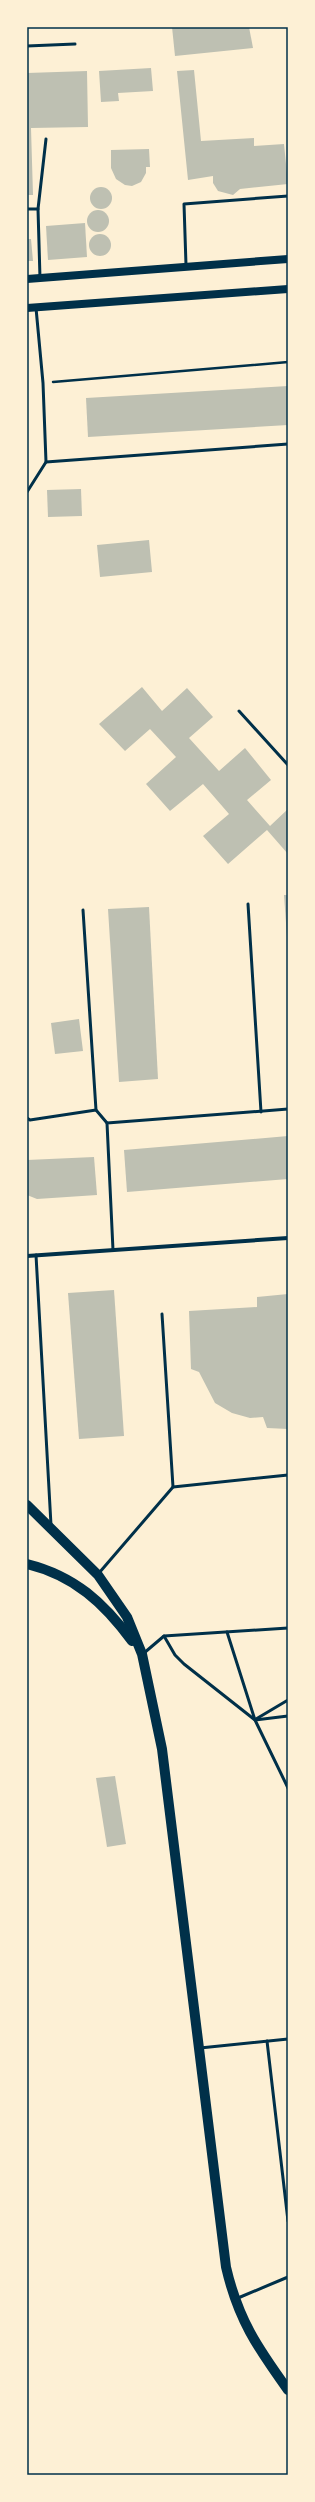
<svg xmlns="http://www.w3.org/2000/svg" width="315" height="2502" viewBox="0 0 315 2502" font-family="'Exo 2',sans-serif">
<style>
.building{fill:#bec0b2}
.lines{fill:none;stroke-linecap:round;stroke-linejoin:round}
.path{stroke:#003049;stroke-width:2.5}
.service{stroke:#003049;stroke-width:3}
.minor{stroke:#003049;stroke-width:4}
.secondary{stroke:#003049;stroke-width:8}
.primary{stroke:#003049;stroke-width:10}
.neatline{fill:none;stroke:#003049;stroke-width:1.5}
</style>
<rect width="100%" height="100%" fill="#fdf0d5"/>
<!-- building -->
<g class="building">
<polygon points="172,27 249,27 253,48 175,56"/>
<polygon points="151,68 153,91 118,93 119,101 101,102 99,71"/>
<polygon points="194,70 201,141 254,138 254,146 284,144 288,184 240,189 233,195 218,191 213,183 213,176 188,180 177,71"/>
<polygon points="87,71 88,127 31,128 33,195 27,195 27,73"/>
<polygon points="149,149 150,167 146,167 146,173 141,182 132,186 125,185 116,179 111,168 111,150"/>
<circle cx="101" cy="198" r="11"/>
<circle cx="98" cy="221" r="11"/>
<polygon points="85,223 87,257 48,260 46,226"/>
<circle cx="100" cy="245" r="11"/>
<polygon points="27,239 31,239 33,261 27,261"/>
<polygon points="288,386 288,425 88,437 86,398"/>
<polygon points="81,489 82,516 48,517 47,490"/>
<polygon points="149,540 152,572 100,577 97,545"/>
<polygon points="142,687 162,711 187,688 213,717 189,738 219,771 245,748 271,780 247,800 270,826 288,809 288,854 267,830 228,864 203,836 229,814 203,784 170,811 146,784 176,757 150,729 125,751 99,724"/>
<polygon points="284,895 288,895 288,937 287,937"/>
<polygon points="149,907 158,1079 119,1082 108,909"/>
<polygon points="79,1019 83,1051 55,1054 51,1023"/>
<polygon points="288,1136 288,1179 127,1192 124,1150"/>
<polygon points="94,1157 97,1195 37,1199 27,1195 27,1160"/>
<polygon points="114,1290 124,1436 79,1439 68,1293"/>
<polygon points="288,1294 288,1429 267,1428 263,1417 250,1418 232,1413 215,1403 199,1372 191,1369 189,1311 257,1307 257,1297"/>
<polygon points="115,1776 126,1844 107,1847 96,1778"/>
</g>
<g class="lines">
<!-- path -->
<polyline class="path" points="53,382 288,362"/>
<!-- service -->
<g class="service">
<polyline points="27,46 75,44"/>
<polyline points="27,209 38,209 40,278"/>
<polyline points="38,209 46,139"/>
<polyline points="186,265 184,204 288,196"/>
<polyline points="46,462 288,444"/>
<polyline points="27,492 46,462 43,383 36,308"/>
<polyline points="239,711 288,765"/>
<polyline points="248,904 261,1112"/>
<polyline points="83,910 96,1110 107,1123"/>
<polyline points="27,1118 30,1120 96,1110"/>
<polyline points="113,1250 107,1123 288,1109"/>
<polyline points="36,1255 51,1525"/>
<polyline points="162,1314 173,1487"/>
<polyline points="99,1573 173,1487 288,1475"/>
<polyline points="227,1632 255,1720 288,1788"/>
<polyline points="164,1636 175,1655 184,1664 255,1720 288,1716"/>
<polyline points="144,1653 164,1636 288,1628"/>
<polyline points="256,1719 288,1700"/>
<polyline points="267,2041 288,2221"/>
<polyline points="200,2048 288,2039"/>
<polyline points="238,2298 288,2277"/>
</g>
<!-- minor -->
<polyline class="minor" points="27,1256 288,1238"/>
<!-- secondary -->
<g class="secondary">
<polyline points="27,279 288,259"/>
<polyline points="27,308 288,289"/>
</g>
<!-- primary -->
<g class="primary">
<path d="M27 1505 98 1575 127 1617 142 1654 162 1749 226 2267C238 2319 257 2347 288 2390"/>
<path d="M27 1564C75 1576 104 1603 132 1641"/>
</g>
</g>
<!-- border -->
<rect width="315" height="2502" fill="none" stroke="#fdf0d5" stroke-width="56"/>
<rect x="28" y="28" width="259" height="2446" class="neatline"/>
</svg>
